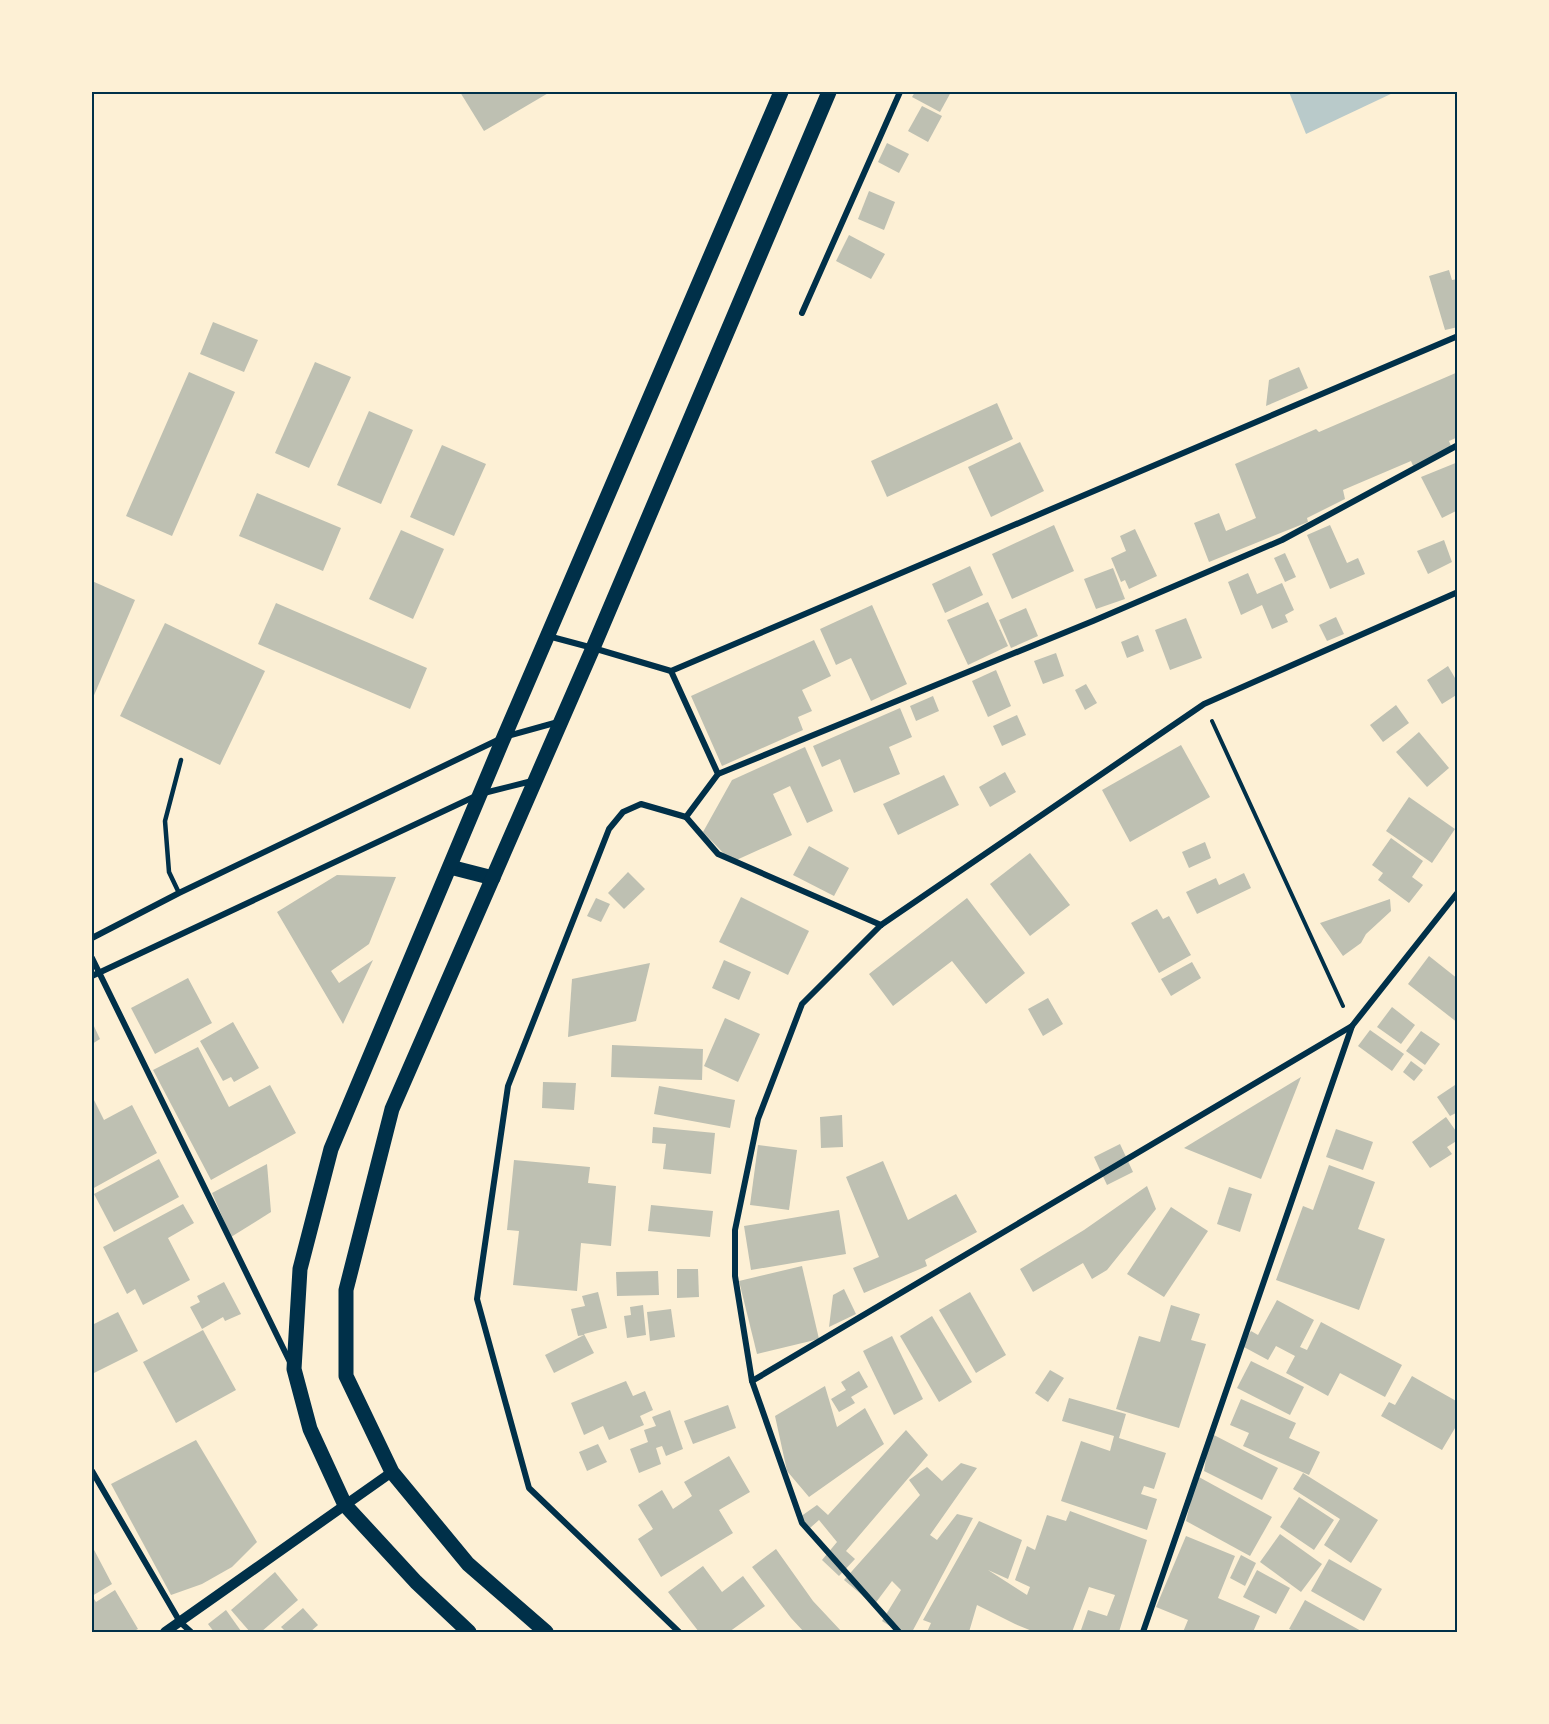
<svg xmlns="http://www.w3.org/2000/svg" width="1549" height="1724" viewBox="0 0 1549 1724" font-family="Rubik,sans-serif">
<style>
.green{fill:#b9caca}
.building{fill:#bec0b2}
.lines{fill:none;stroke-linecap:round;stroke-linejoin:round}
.path{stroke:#003049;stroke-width:4}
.service{stroke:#003049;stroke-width:4.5}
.minor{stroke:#003049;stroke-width:6}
.tertiary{stroke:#003049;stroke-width:10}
.primary{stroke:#003049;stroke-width:15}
.neatline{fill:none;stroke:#003049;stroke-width:2}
</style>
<rect width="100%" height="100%" fill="#fdf0d5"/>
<!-- green -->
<polygon class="green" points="1289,92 1395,92 1306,134"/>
<!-- building -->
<g class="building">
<polygon points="460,92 550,92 484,131"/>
<polygon points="915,92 951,92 940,112 912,97"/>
<polygon points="922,106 942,116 928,142 908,131"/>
<polygon points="887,143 909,154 899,173 878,162"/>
<polygon points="869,191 895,202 884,230 858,219"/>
<polygon points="849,235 885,254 871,279 836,261"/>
<polygon points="1449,270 1452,280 1458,279 1458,327 1445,330 1429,276"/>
<polygon points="213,322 258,340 244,372 200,354"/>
<polygon points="315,362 351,377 309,468 275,453"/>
<polygon points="1299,367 1308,388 1266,406 1269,380"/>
<polygon points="189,372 235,392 172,536 126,516"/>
<polygon points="1458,372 1458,437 1449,441 1453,451 1414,468 1411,461 1343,490 1345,499 1307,518 1308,522 1209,562 1194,523 1219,513 1226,531 1256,518 1235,464 1316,429 1319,432"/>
<polygon points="997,403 1013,439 887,497 871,461"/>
<polygon points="369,411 413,430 381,504 337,485"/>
<polygon points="1020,442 1044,491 991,517 968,467"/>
<polygon points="442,445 486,464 454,536 410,517"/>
<polygon points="1458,462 1458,510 1442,518 1421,477"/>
<polygon points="257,493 341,528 323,571 239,536"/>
<polygon points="1054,525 1074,571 1012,599 992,554"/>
<polygon points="1330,525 1347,563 1358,558 1365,574 1330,589 1307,535"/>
<polygon points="1135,529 1157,576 1129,589 1125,580 1121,582 1111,558 1126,551 1120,536"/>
<polygon points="401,530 444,549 413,619 369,599"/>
<polygon points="1444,540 1452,562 1428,574 1417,551"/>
<polygon points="1285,553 1296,577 1285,582 1274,558"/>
<polygon points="970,566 983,595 945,613 932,584"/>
<polygon points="1113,568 1125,599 1096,609 1084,579"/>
<polygon points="1248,573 1257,594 1282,583 1294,610 1285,615 1288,622 1272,629 1262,605 1241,615 1228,582"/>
<polygon points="92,581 135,600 92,700"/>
<polygon points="988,602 1008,646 968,665 947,620"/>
<polygon points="276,603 427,668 410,709 258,644"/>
<polygon points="872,605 907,684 871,701 851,658 836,665 820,629"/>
<polygon points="1026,608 1038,636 1011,648 999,620"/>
<polygon points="1336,617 1344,634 1327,641 1319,625"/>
<polygon points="1186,618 1202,658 1170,670 1155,630"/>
<polygon points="165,623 265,671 220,765 120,716"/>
<polygon points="1138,635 1144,651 1127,658 1121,642"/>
<polygon points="814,640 831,676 802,690 812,711 798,717 803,730 722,766 691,696"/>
<polygon points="1056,653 1064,676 1043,684 1034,661"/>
<polygon points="1448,666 1455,678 1458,676 1458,694 1442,704 1427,680"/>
<polygon points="996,670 1011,706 988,717 972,681"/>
<polygon points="1086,684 1097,703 1085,710 1075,690"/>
<polygon points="933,696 939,711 916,721 910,706"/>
<polygon points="1396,705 1409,723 1383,742 1370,725"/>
<polygon points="900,708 912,737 889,747 900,774 854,793 840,759 822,767 813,746"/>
<polygon points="1017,715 1026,735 1002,746 993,726"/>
<polygon points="1419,732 1449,768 1427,787 1396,752"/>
<polygon points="1181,745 1210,797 1130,842 1102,790"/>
<polygon points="805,747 833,811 807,823 790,786 773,794 792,835 732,862 703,832 732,780"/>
<polygon points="1005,772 1016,792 990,807 979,787"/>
<polygon points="944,775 959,805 898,835 883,804"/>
<polygon points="1409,797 1455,829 1432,863 1386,831"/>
<polygon points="1391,838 1423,861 1412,877 1423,885 1409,903 1378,880 1383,873 1372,865"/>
<polygon points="1205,842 1211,858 1189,868 1182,852"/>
<polygon points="809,846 849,868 834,896 793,875"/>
<polygon points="1030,853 1070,905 1030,936 990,884"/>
<polygon points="628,872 645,889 624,909 608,893"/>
<polygon points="1244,873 1251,888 1197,914 1186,892 1216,878 1219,885"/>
<polygon points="337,875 396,877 369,944 331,971 339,983 373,960 343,1024 277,912"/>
<polygon points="741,897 809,931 788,975 719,942"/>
<polygon points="596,898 610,904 601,922 587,916"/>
<polygon points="967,898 1025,973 986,1004 952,961 893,1006 869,974"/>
<polygon points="1390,899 1391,911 1366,934 1361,943 1343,956 1320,923"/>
<polygon points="1157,909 1163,919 1169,916 1191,955 1159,973 1131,923"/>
<polygon points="1429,956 1458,979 1458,1023 1408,984"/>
<polygon points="724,960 751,972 739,1000 712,988"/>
<polygon points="1192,962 1201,978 1171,996 1161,979"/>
<polygon points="650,963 636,1021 568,1037 572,979"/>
<polygon points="188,978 212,1023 155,1054 131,1008"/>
<polygon points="1048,998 1063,1024 1043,1036 1028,1009"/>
<polygon points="1392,1007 1415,1025 1401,1044 1377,1027"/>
<polygon points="725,1018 760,1034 738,1082 704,1066"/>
<polygon points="92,1022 100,1039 92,1044"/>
<polygon points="233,1022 259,1068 234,1082 231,1077 223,1081 200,1041"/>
<polygon points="1370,1030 1404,1054 1392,1071 1358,1046"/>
<polygon points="1421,1031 1440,1044 1425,1065 1406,1051"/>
<polygon points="612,1045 703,1049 702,1080 611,1077"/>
<polygon points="198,1047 229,1107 270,1085 296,1133 211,1180 153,1070"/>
<polygon points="1411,1061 1423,1070 1414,1081 1403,1072"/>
<polygon points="1301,1077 1261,1179 1184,1148"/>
<polygon points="543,1082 576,1083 574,1110 542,1108"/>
<polygon points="1458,1083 1458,1112 1450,1116 1437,1097"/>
<polygon points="659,1086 735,1100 730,1128 654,1114"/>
<polygon points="92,1096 104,1120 132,1105 157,1153 92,1189"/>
<polygon points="842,1115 843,1147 821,1148 820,1117"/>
<polygon points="1446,1117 1458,1134 1458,1140 1447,1147 1452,1154 1430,1168 1412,1142"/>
<polygon points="653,1127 715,1133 711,1174 663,1169 666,1144 652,1143"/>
<polygon points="1336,1129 1373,1142 1363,1170 1326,1157"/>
<polygon points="1120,1144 1133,1172 1107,1185 1094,1157"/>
<polygon points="758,1145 797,1150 789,1210 750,1205"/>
<polygon points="159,1159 179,1197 114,1232 94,1194"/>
<polygon points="514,1160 590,1167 588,1183 616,1186 611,1246 581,1243 577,1291 513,1285 519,1231 507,1230"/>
<polygon points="883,1161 908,1220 956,1194 977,1232 925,1260 927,1266 864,1293 853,1268 879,1257 846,1177"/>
<polygon points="267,1164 271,1212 231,1237 212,1193"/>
<polygon points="1329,1165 1375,1182 1358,1229 1385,1239 1359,1310 1276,1280 1303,1206 1313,1210"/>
<polygon points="1147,1186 1156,1209 1107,1270 1092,1279 1083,1263 1033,1292 1020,1269 1084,1230"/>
<polygon points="1229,1187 1252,1194 1240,1232 1217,1224"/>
<polygon points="183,1204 194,1223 168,1238 190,1280 143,1305 135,1289 127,1294 103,1247"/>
<polygon points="651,1205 713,1211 710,1237 648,1231"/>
<polygon points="1171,1207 1208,1231 1164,1297 1127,1274"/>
<polygon points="839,1210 846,1254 751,1270 744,1226"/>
<polygon points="802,1266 819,1339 757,1354 739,1281"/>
<polygon points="677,1269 698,1269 699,1297 677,1298"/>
<polygon points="658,1271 659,1295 617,1296 616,1272"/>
<polygon points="224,1282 241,1314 225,1321 223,1317 202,1329 190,1307 200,1302 197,1296"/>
<polygon points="844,1289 856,1314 829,1327 833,1295"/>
<polygon points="598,1292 607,1328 584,1334 594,1353 554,1373 545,1355 584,1335 578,1336 571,1309 585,1306 582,1296"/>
<polygon points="970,1292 1006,1355 976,1373 939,1310"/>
<polygon points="1277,1300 1314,1320 1300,1347 1307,1350 1321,1322 1402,1365 1385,1397 1340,1373 1328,1396 1286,1373 1295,1356 1276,1346 1268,1360 1242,1346 1251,1331 1258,1335"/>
<polygon points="643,1305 646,1335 627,1338 624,1316 631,1315 630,1307"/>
<polygon points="1171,1305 1200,1314 1191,1340 1206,1344 1179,1428 1116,1409 1139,1336 1160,1342"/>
<polygon points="671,1309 675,1337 650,1341 647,1312"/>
<polygon points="118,1312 138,1351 92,1374 92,1325"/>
<polygon points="932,1316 972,1382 939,1402 900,1336"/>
<polygon points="203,1330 236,1390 176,1423 143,1362"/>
<polygon points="892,1336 923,1399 894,1415 863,1351"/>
<polygon points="1251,1361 1304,1387 1290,1415 1237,1388"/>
<polygon points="1050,1370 1064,1378 1048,1402 1035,1393"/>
<polygon points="859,1371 868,1387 851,1397 855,1403 839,1412 831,1399 846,1390 841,1382"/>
<polygon points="1412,1376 1458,1402 1458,1423 1442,1450 1381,1416 1389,1402 1395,1405"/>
<polygon points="626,1381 633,1396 645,1391 653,1410 640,1416 644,1425 609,1440 603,1426 584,1435 571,1403"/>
<polygon points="825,1386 837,1427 865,1408 884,1444 809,1497 787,1471 775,1416"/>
<polygon points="1069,1398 1126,1414 1119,1438 1166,1453 1154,1489 1144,1486 1141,1494 1157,1499 1147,1530 1061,1501 1081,1441 1110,1451 1114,1436 1062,1421"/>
<polygon points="1241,1399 1296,1423 1289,1438 1320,1452 1309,1475 1243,1446 1249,1433 1230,1425"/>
<polygon points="728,1405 736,1428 693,1444 684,1421"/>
<polygon points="670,1410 683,1449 666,1456 662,1446 656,1448 661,1464 639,1473 630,1449 648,1442 644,1430 656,1426 652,1417"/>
<polygon points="906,1430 928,1455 846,1551 855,1559 839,1576 822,1560 837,1542 819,1520 810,1528 800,1517 817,1505 828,1515"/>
<polygon points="1210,1433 1278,1468 1262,1500 1204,1471"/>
<polygon points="196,1440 257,1542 232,1567 202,1584 171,1595 111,1484"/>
<polygon points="598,1444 607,1462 587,1471 579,1452"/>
<polygon points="729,1456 750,1492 719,1510 733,1533 661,1577 638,1539 653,1529 638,1505 662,1490 673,1509 692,1496 684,1482"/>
<polygon points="961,1463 977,1468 930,1535 937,1540 957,1514 973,1518 912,1632 899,1632 882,1621 901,1590 892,1581 874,1605 844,1580 920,1495 909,1480 927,1467 942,1481"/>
<polygon points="1303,1473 1378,1520 1351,1563 1324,1545 1340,1519 1293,1489"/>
<polygon points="1197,1476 1272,1517 1250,1556 1186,1521"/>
<polygon points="1299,1497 1334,1520 1314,1550 1280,1527"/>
<polygon points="1070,1511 1147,1540 1119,1632 1087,1632 1081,1630 1088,1610 1107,1616 1115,1595 1089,1587 1072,1632 1031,1632 1032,1631 1015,1624 977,1605 969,1632 927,1632 931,1623 923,1620 979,1521 1022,1540 1008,1579 988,1570 1027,1595 1030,1587 1015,1580 1027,1546 1035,1550 1047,1515 1066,1521"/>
<polygon points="1280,1534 1322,1564 1301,1592 1260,1562"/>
<polygon points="1186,1536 1235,1556 1218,1598 1260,1616 1253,1632 1183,1632 1188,1620 1156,1607"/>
<polygon points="92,1546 112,1584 92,1596 96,1602 115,1590 138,1629 132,1632 92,1632"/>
<polygon points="776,1549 813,1601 842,1632 804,1632 791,1618 752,1567"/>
<polygon points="1241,1555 1256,1563 1245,1586 1230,1578"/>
<polygon points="1329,1559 1382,1589 1364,1621 1311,1591"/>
<polygon points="703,1566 722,1592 743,1576 765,1606 729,1632 699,1632 668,1592"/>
<polygon points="1257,1570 1290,1588 1276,1614 1243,1597"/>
<polygon points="275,1572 298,1600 261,1632 250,1632 231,1610"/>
<polygon points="1305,1600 1363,1632 1296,1632 1289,1629"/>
<polygon points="303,1608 318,1625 310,1632 286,1632 281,1627"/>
<polygon points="226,1610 241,1631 239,1632 214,1632 208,1624"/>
</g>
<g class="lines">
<!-- path -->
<polyline class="path" points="1212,721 1343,1006"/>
<!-- service -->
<polyline class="service" points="179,893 169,872 165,821 181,760"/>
<!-- minor -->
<g class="minor">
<polyline points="802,313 900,92"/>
<polyline points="548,636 593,648 671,671 1458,336"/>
<polyline points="671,671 718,774 686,817 718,854 881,925"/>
<polyline points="718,774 1093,621 1282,540 1458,445"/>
<polyline points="92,938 179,893 504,737 558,722"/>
<polyline points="92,958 290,1362"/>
<polyline points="92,976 480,794 532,781"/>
<polyline points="752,1381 1352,1026"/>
<polyline points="92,1471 180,1622 191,1632"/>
<polyline points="679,1632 529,1488 477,1299 508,1086 609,829 623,812 641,804 686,817"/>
<polyline points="899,1632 802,1523 752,1381 735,1276 735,1230 758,1119 802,1004 881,925 1204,704 1458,592"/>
<polyline points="1143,1632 1352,1026 1458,892"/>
</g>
<!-- tertiary -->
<polyline class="tertiary" points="165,1632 392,1472"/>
<!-- primary -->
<g class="primary">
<polyline points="450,867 493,878"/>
<polyline points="469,1632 416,1582 345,1505 310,1429 294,1369 300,1269 331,1149 504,737 781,92"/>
<polyline points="546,1632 468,1564 392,1472 346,1376 346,1290 392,1109 593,648 829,92"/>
</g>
</g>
<!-- border -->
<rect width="1549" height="1724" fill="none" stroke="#fdf0d5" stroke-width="186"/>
<rect x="93" y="93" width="1363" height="1538" class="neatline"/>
</svg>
